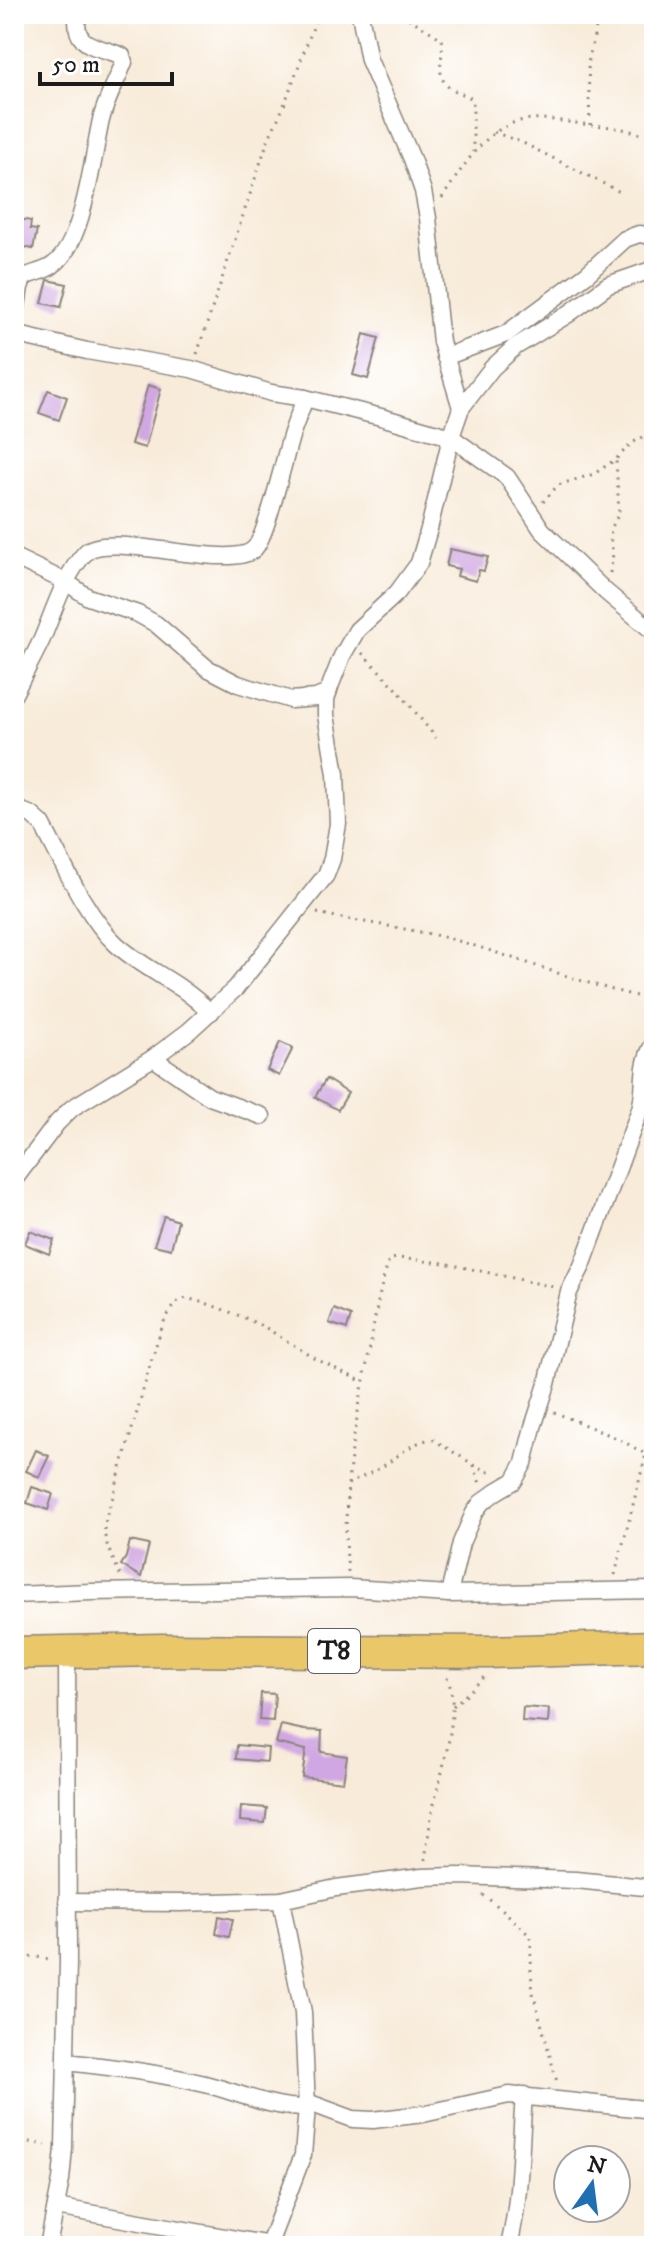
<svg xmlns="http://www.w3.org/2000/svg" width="668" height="2260" viewBox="0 0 668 2260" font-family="'IM FELL DW Pica',serif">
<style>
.building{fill:#d0a7e2}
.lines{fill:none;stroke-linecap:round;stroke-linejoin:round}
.street-casing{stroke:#8a847a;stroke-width:19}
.highway-casing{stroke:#8a847a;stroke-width:35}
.path{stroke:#8a847a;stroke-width:3;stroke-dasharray:2 6;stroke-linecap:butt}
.street{stroke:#fff;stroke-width:16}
.highway{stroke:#eac769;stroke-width:32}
.labels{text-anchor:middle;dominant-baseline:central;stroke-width:6;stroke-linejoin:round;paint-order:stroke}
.shield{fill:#fff;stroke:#606060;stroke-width:2}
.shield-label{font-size:26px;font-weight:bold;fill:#1c1c1c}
</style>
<rect width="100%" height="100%" fill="#fff"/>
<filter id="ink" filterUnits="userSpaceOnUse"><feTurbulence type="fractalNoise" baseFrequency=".0125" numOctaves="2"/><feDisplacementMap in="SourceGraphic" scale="16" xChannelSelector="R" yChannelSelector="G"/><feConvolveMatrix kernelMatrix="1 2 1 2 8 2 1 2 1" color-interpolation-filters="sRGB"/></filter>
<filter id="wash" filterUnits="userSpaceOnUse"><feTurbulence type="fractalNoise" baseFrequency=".006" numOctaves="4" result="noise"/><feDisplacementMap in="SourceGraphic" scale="32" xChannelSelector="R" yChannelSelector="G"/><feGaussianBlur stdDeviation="1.8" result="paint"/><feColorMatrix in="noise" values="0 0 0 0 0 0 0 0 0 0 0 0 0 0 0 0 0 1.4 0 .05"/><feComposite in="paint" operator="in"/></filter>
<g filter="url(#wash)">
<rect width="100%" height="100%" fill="#f8ebd9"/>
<g id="blocks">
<!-- building -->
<g class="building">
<polygon points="14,218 31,221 30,229 37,230 33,249 14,245"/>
<polygon points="48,280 67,284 61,307 42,303"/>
<polygon points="364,334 379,338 368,379 353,375"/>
<polygon points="148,385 161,389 145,448 131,444"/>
<polygon points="48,390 67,397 59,420 39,413"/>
<polygon points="450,549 488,557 484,571 479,570 476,581 457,576 459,569 446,566"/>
<polygon points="280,1042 293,1048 279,1076 267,1070"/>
<polygon points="326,1079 348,1093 338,1110 315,1097"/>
<polygon points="164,1216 178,1221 171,1249 154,1245"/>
<polygon points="30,1231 54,1240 49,1254 25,1244"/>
<polygon points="334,1309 351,1316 347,1329 329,1323"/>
<polygon points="36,1450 49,1456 39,1477 26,1471"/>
<polygon points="32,1487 53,1494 48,1510 27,1503"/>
<polygon points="130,1541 149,1545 141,1577 121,1565 126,1557"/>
<polygon points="261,1693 275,1694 273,1721 259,1720"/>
<polygon points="523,1707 549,1709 548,1723 522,1721"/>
<polygon points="281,1725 304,1730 322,1731 321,1752 347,1756 343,1782 302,1777 306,1750 276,1743"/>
<polygon points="237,1745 268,1748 267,1762 236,1759"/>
<polygon points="241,1806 267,1808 265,1823 240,1821"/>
<polygon points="219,1916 233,1919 229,1937 216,1934"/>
</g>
</g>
</g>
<g filter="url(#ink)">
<use href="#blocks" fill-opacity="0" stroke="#8a847a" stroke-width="2"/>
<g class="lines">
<!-- street casing -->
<g class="street-casing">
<g id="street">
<polyline points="360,14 369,60 412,159 423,191 428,218 441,342 461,408"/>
<path d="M14 325 20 287 24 277C33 273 46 271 53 265 84 244 93 154 101 120 106 99 117 81 124 62L122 56C98 45 72 49 78 14"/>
<polyline points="14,334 87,351 191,369 271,393 305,398 381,417 451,437 507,477 542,530 606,592 654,632"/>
<polyline points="445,357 506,334 587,274 625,239 639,234 654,236"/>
<polyline points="14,557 66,582 88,597 138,614 156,624 207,668 238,684 291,700 316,698 328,693"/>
<path d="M14 694C23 676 33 658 42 639 54 611 64 575 86 552 108 530 231 572 254 549 267 537 285 454 292 433 296 421 301 410 305 398"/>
<path d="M14 808 32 815 42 824C62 861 86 916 116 944 136 962 160 974 182 989 192 996 201 1004 211 1012"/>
<polyline points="153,1058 210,1097 262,1116"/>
<polyline points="14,1180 57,1123 72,1108 153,1058 189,1031 236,988 326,875 332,859 338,824 336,774 326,715 326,699 331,684 342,656 357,630 397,593 419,563 429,529 451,437 461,408 492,368 515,347 567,315 608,285 654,269"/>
<path d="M449 1594 461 1543 474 1513 481 1503 497 1491 514 1481 524 1463 533 1427 547 1384 569 1292 582 1266 640 1109C647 1084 639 1068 654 1043"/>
<polyline points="14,1595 91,1592 350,1588 449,1594 654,1590"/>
<polyline points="67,1902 180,1903 281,1900 336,1888 422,1877 457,1876 576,1880 654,1888"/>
<path d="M66 2062C113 2067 159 2073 205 2084 240 2093 270 2108 307 2108"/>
<polyline points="307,2102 353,2119 373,2120 423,2114 509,2095 654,2110"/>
<polyline points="56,2207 276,2246"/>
<polyline points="269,2244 303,2155 307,2108 303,2012 281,1900"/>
<polyline points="48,2246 61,2180 64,2148 68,1962 67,1652"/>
<path d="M509 2246C521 2196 520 2146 524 2095"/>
</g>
</g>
<!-- highway casing -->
<g class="highway-casing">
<polyline id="highway" points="14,1653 161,1650 489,1652 654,1647"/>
</g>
<!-- path -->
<g class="path">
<path d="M402 14 442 39C445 55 433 76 450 88 458 94 467 94 473 100V152"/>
<polyline points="590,125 588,63 599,14"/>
<polyline points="494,132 523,143 620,192"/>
<path d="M442 198C465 165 487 122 532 119 548 118 566 122 582 124 607 126 631 128 654 140"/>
<polyline points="197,354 268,140 283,108 318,14"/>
<polyline points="543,502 558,485 594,474 616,459 632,443 654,431"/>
<polyline points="610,573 613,554 610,537 611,529 619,513 616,459"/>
<polyline points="647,606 654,599"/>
<polyline points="362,653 396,688 436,738"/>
<path d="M317 913C363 923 410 928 455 940 522 959 586 986 654 1000"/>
<polyline points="14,1390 14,1394"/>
<polyline points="554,1412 619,1439 654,1459"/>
<polyline points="474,1465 480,1484"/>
<path d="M348 1484C360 1478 372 1473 383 1466 398 1457 416 1438 434 1440L474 1465 492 1473"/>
<path d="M348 1572C341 1495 354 1433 368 1358 374 1325 378 1292 389 1261L391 1259 398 1258 444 1263 554 1287"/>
<path d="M120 1575C106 1541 98 1537 112 1500L155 1348 165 1319 177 1302 186 1298 208 1304 243 1317 266 1328 316 1359 363 1382"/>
<polyline points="615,1575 646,1454"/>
<polyline points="453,1706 469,1692 485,1676"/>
<path d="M425 1860C427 1846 429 1831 431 1817 438 1781 464 1708 446 1676"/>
<polyline points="483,1895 503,1910 531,1937 531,1972 533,1993 557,2082"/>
<polyline points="14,1954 50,1959"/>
<polyline points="14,2139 46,2145"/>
</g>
<!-- street -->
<use href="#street" class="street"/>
<!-- highway -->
<use href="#highway" class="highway"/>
</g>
</g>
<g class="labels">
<!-- shield labels -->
<rect class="shield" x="308" y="1629" width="52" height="44" rx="6"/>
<g class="shield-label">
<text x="334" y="1651">T8</text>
</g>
</g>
<!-- margin -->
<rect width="668" height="2260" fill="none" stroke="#fff" stroke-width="48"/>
<!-- north arrow -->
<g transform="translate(592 2184) rotate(14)"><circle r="38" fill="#ffffff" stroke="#a4a4a4" stroke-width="2"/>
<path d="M0-6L14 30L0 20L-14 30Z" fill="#1f6fb2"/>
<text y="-12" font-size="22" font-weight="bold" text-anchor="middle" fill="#1c1c1c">N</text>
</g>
<!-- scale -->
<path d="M40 72v12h132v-12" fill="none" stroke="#1c1c1c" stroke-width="4"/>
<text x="52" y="72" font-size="24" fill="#1c1c1c" stroke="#ffffff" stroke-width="6" paint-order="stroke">50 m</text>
</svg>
